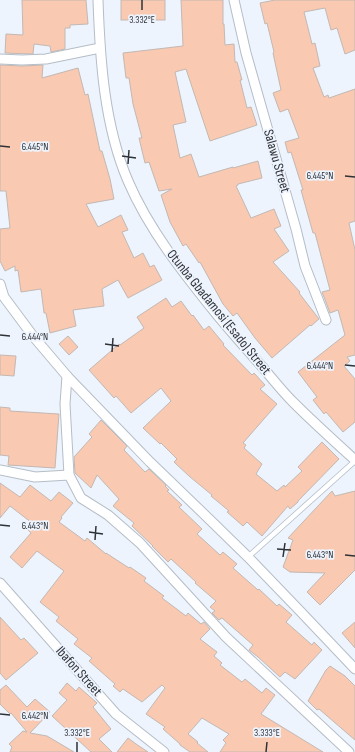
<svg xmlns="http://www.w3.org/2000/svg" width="355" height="752" viewBox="0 0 355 752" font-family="'Sofia Sans Condensed',sans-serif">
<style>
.building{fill:#f9c9b1;stroke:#c3b8b2}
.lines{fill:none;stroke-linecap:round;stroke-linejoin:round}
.lane-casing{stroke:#b5bdc6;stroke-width:6}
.street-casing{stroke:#b5bdc6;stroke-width:11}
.lane{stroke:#fff;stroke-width:4.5}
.street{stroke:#fff;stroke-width:9}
.ticks{fill:none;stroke:#2f3236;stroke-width:1.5}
.labels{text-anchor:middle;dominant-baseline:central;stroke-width:3.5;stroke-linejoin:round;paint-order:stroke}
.street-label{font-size:14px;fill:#2f3236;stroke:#edf4fe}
.ticks-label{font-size:10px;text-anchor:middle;fill:#2f3236;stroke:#edf4fe;stroke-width:3.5;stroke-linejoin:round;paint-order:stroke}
</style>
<rect width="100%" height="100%" fill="#edf4fe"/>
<!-- building -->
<g class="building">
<polygon points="22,0 86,0 88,24 70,25 70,28 65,28 65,49 51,52 50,46 34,44 33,54 5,53 6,34 23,35"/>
<rect x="121" y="0" width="44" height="20"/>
<polygon points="181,0 223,0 223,24 224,24 225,45 234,44 235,62 237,62 242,80 240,80 247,108 251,107 257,125 210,141 186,69 175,72 186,122 173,125 180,158 191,154 199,177 233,167 233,168 258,161 262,178 238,184 238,185 236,186 251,218 274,209 281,226 274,229 289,251 273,262 300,292 299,293 319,319 311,326 310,325 272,358 255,338 237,313 233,316 223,304 200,262 199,263 186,244 183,246 170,222 161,195 172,189 159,191 149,162 145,163 139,138 142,138 133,104 129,78 126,78 123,53 183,46"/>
<polygon points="275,0 355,0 355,50 345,54 337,28 331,30 325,8 304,12 312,44 315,43 320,66 313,68 324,97 328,95 329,98 355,89 355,221 349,223 355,250 355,355 347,357 350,361 344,366 355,379 355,422 343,432 326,412 324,414 313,400 317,397 298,372 345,335 338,310 330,313 324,297 322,292 330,290 315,233 313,233 301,190 303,190 291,152 288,153 285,142 299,138 288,109 280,112 273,93 281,90 273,53 274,52 267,23 265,24 260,3"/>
<polygon points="0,65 22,66 43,65 42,78 78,68 85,95 88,94 100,151 102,151 110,179 114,199 86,204 98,227 121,215 128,230 122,232 134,258 143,253 150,267 154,265 162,280 128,298 118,280 102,289 104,306 73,310 76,326 50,333 46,313 44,313 41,289 21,292 18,270 15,271 15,266 5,271 0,261 0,229 10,228 6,191 0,191"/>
<polygon points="166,298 172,307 181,301 192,316 193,315 204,330 209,326 224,344 223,345 252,375 254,373 265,385 260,389 277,404 243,443 246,445 244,448 262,464 256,474 277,491 284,485 285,487 302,471 298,467 322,442 339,459 298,501 298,502 290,509 288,506 262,536 247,522 243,526 227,512 229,511 211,496 212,495 189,476 174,462 177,459 161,443 160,444 143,428 171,401 161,388 131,413 116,396 114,398 89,370 119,344 120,345 144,328 137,317"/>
<polygon points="68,336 78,347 69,355 59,344"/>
<polygon points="0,355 16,356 14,376 0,375"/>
<polygon points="0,407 10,408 10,411 59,414 55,468 8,465 9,456 0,455"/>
<polygon points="101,420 127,446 124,450 145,472 149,469 166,485 165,486 169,490 167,491 182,505 179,507 202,529 197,534 220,555 223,552 237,564 233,568 258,590 259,589 277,606 279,604 292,615 286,622 312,645 314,642 322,650 295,679 285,672 280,677 258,657 249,650 253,645 222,618 219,620 212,613 215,611 210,607 216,601 195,583 196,582 171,559 168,562 152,546 153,546 132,526 134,523 113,506 119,499 97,475 91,488 75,473 74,457 92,437 89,434"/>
<polygon points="0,483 20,497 30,485 51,501 59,492 73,503 61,517 62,518 59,522 85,541 87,538 106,554 106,553 129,568 130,567 146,578 144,581 164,596 162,598 186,616 188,613 201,624 204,622 210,629 200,639 217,652 214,656 222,663 220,665 242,682 245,679 262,693 266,688 275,695 261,714 323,752 220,752 226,743 223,740 229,734 202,718 188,734 198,742 197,743 208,752 190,752 180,745 180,744 163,729 165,727 146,714 165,688 162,685 142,702 123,689 120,692 113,686 115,684 89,661 92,658 74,644 78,639 56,621 59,617 40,602 64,571 37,551 22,568 10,557 31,533 27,529 32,523 10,506 0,518"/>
<polygon points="332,491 335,496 355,491 355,570 320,605 307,592 325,573 290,572 283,567 293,540 288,538"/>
<polygon points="0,617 21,640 24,638 38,653 6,680 0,673"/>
<polygon points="355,622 355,648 342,633"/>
<polygon points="330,666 345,676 355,686 355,740 319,709 317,710 308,701 326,670"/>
<polygon points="67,683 76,691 79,687 97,703 93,707 111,729 99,739 112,752 91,752 52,716 67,700 59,693"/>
<polygon points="6,685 27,707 35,699 50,712 30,733 47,736 74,752 10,752 12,747 9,744 23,731 27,732 11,713 10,714 0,704 0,690"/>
<polygon points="128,738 136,744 148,752 117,752"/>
</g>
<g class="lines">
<!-- lane casing -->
<g class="lane-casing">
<polyline id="lane" points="248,557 355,461"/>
</g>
<!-- street casing -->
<g class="street-casing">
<g id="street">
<path d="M98 0C100 59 104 125 128 181 149 230 184 274 218 316 233 334 249 352 265 370 274 381 283 392 293 402 313 422 334 441 355 460"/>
<polyline points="234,0 246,53 296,229 305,266 326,320"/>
<polyline points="0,59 22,60 46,59 100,48"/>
<polyline points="0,284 4,297 33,336 67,376 150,462 207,517 248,557 300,611 355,669"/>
<polyline points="67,376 65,404 69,475"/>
<polyline points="0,470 35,477 69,475 81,498 108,515 140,543 226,637 349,752"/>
<polyline points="0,583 116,714 164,752"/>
</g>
</g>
<!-- lane -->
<use href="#lane" class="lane"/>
<!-- street -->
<use href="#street" class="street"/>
</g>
<!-- ticks -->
<path class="ticks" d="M142 10V0M0 146 10 147M122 156 136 158M128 164 129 150M345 176 355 177M0 335 10 336M105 344 119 346M112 352 113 338M345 365 355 366M0 525 10 526M89 532 103 534M95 540 96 526M277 549 291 550M345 555 355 556M283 557 285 543M0 714 10 715M77 752V742M266 752 267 742"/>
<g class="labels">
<!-- street labels -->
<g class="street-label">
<text transform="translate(277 161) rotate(74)">Salawu Street</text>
<text transform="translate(219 312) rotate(51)">Otunba Gbadamosi (Esado) Street</text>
<text transform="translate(79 671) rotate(48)">Ibafon Street</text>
</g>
</g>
<g class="ticks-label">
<text x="142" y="23">3.332°E</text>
<text x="35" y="150">6.445°N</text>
<text x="320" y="179">6.445°N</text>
<text x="35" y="340">6.444°N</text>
<text x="320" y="369">6.444°N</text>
<text x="35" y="529">6.443°N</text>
<text x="320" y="558">6.443°N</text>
<text x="35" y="719">6.442°N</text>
<text x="77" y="736">3.332°E</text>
<text x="267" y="736">3.333°E</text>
</g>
</svg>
